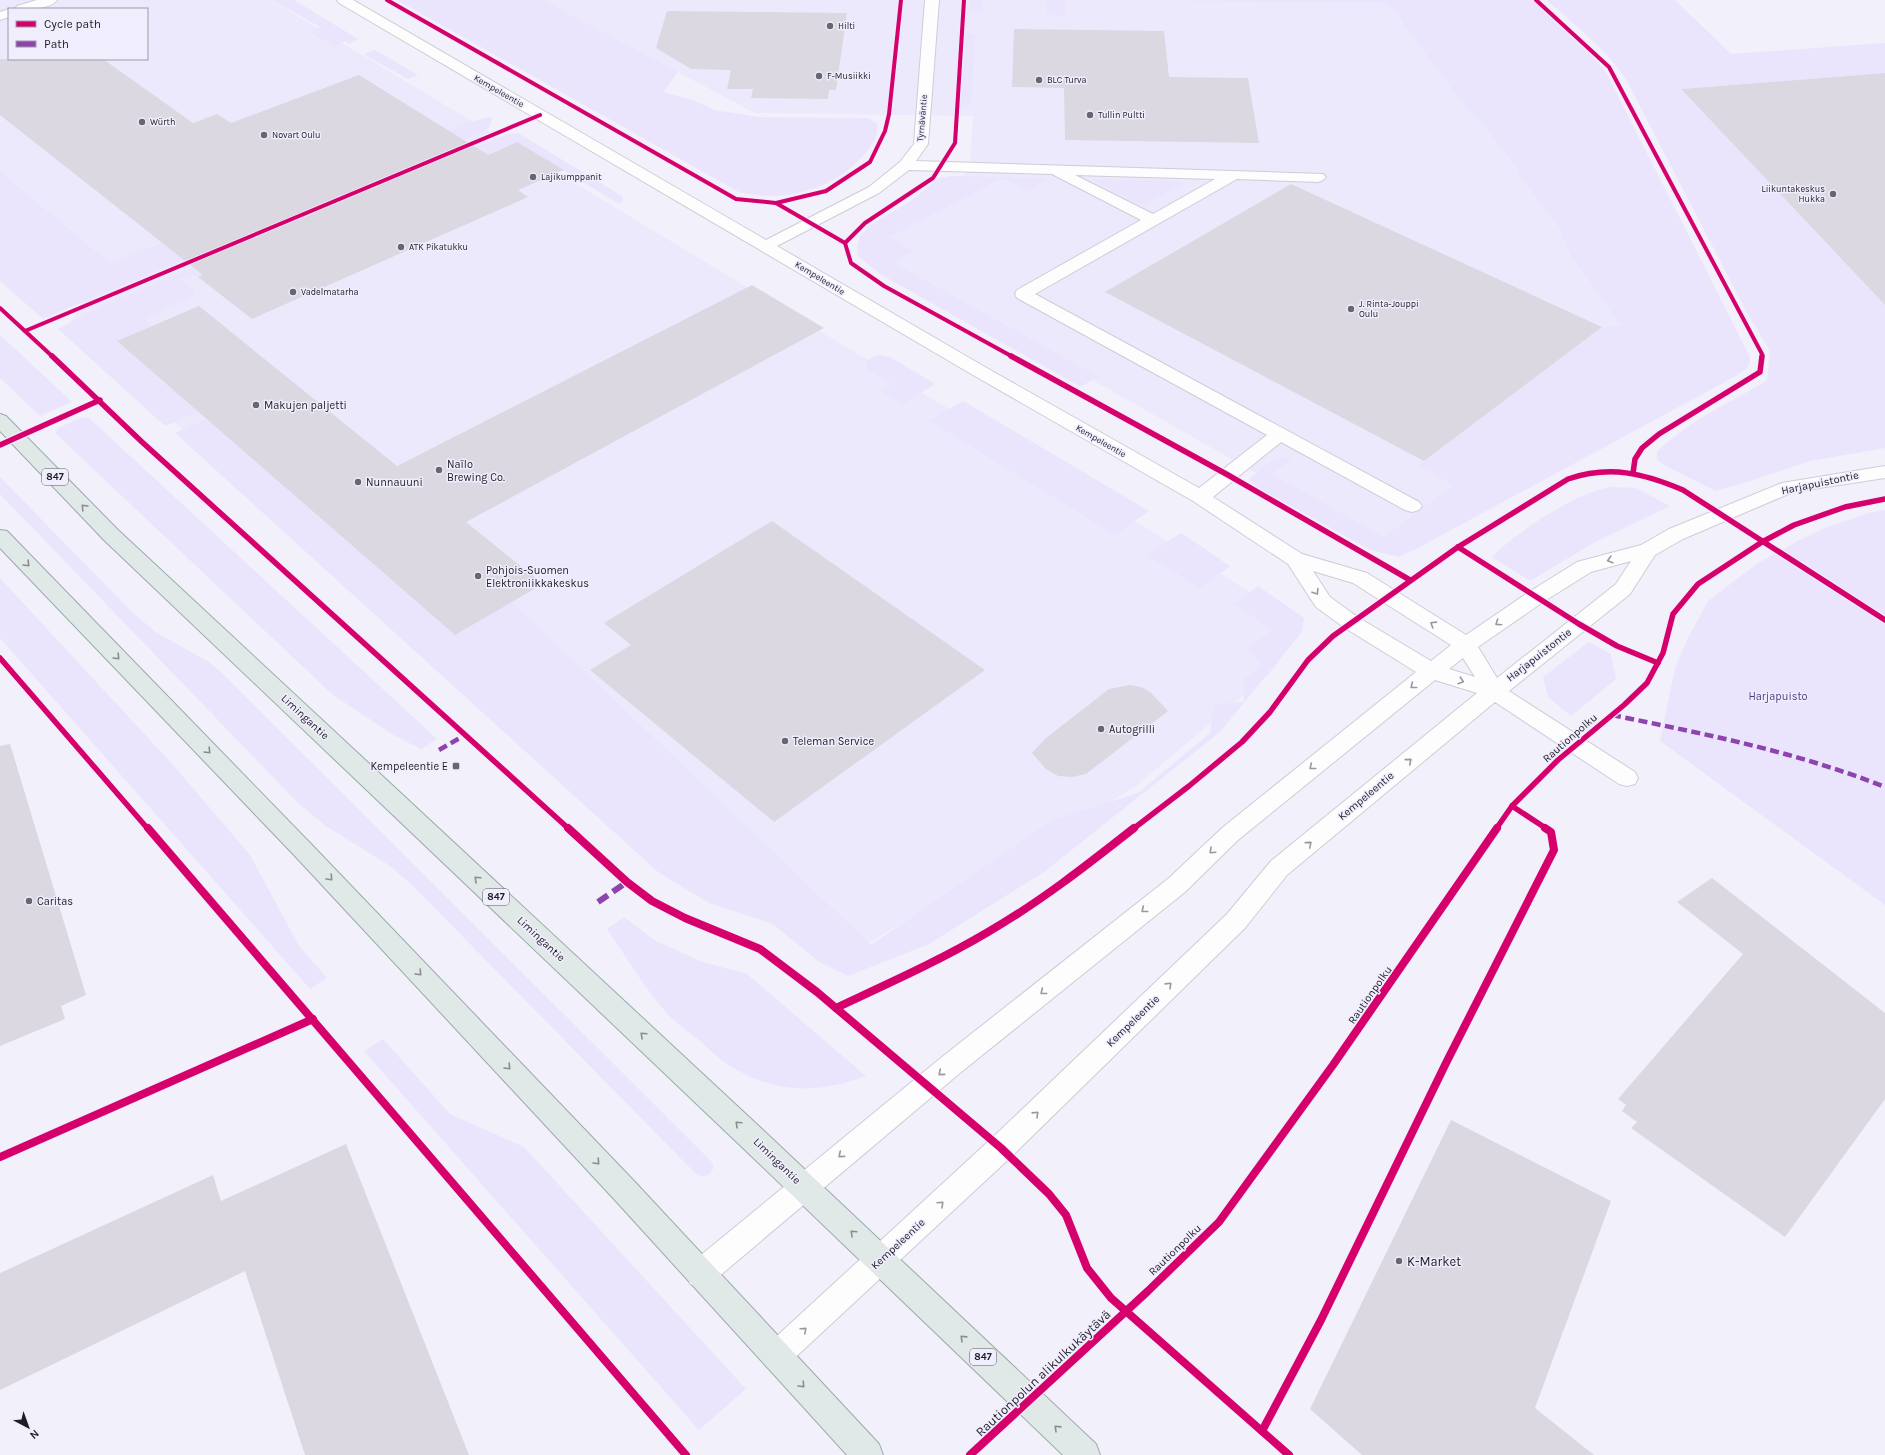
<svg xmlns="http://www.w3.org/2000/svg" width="1885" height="1455" viewBox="0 0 1885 1455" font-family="Karla,sans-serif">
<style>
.built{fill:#ede9fd;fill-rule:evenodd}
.green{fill:#eae5fc}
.building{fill:#dbd8e2}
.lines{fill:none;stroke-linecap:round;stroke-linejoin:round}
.minor-casing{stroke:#ceccd6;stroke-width:2}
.major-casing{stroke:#9baaaa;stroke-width:2}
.minor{fill:#fdfdfe;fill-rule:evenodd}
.major{fill:#e0e9e7;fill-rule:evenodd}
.quiet-far1{stroke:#8e44ad;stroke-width:4.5;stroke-dasharray:9 4.5;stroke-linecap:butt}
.quiet{stroke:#8e44ad;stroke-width:6;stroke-dasharray:12 6;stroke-linecap:butt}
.cycleway-far2-casing{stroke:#f0edfd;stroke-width:5.5}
.cycleway-far1-casing{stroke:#f0edfd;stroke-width:8}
.cycleway-casing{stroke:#f0edfd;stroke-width:10}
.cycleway-far2{stroke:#d6006c;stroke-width:4}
.cycleway-far1{stroke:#d6006c;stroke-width:5.5}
.cycleway{stroke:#d6006c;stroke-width:8}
.oneway{stroke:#898d90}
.oneway2{stroke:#99989d}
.poi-dot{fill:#686670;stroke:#f0edfd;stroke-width:1.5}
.labels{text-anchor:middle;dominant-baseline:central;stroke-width:3;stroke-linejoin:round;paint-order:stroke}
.far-poi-label{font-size:9px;fill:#1e1c26;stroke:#f0edfd;text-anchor:start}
.far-street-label{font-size:9px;fill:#1e1c26;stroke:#f0edfd}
.shield{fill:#f0edfd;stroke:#5d5b66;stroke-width:1}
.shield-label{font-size:10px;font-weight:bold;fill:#1e1c26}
.poi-label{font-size:11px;fill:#1e1c26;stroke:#f0edfd;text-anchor:start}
.street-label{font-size:11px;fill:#1e1c26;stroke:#f0edfd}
.park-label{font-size:11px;fill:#513d80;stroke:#f0edfd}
.near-poi-label{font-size:13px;fill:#1e1c26;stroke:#f0edfd;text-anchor:start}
.near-street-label{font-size:13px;fill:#1e1c26;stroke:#f0edfd}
</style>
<rect width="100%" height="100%" fill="#f2f0fa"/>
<!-- built -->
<g class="built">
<path d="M0 0H271L1196 558 1292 619 1282 657 1269 674 1135 787 854 951 441 655 66 328 110 264 0 171ZM9 9H147V59H9Z"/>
<polygon points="541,0 1390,0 1676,331 1394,552 870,253 957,187 970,164 973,116 755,113"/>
</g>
<!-- green -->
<g class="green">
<polygon points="272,0 294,0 358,39 349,44 345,41 334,46 309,32 320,27"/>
<path d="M397 0H543L678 72 663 92 693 100 714 110 758 117 868 118 877 123C879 136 872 146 863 156 833 190 783 203 739 192Z"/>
<rect x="969" y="0" width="14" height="11"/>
<polygon points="1046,0 1065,0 1065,16 1047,15"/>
<path d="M1122 0H1532L1590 54 1607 74 1749 355 1750 363 1747 368 1734 377 1418 548 1398 557 1370 550 1257 487 1249 480 1250 478C1261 470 1278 452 1292 459L1272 474 1384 537 1453 485 1418 466 1602 327 1621 326 1570 254 1558 226 1519 175 1517 174V168L1481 122 1467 109 1404 25C1399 14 1395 8 1384 3Z"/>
<path d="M1547 0H1675L1731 54 1885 43V73L1681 89 1885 305V448L1810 461 1744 483 1716 491 1664 465 1657 459V452C1687 422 1730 402 1767 381L1770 351 1746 311 1627 81C1607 49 1574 25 1547 0Z"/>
<polygon points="966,33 975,35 971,104 961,107"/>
<polygon points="375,50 418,75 408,79 363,54"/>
<path d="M489 117 492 119C491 128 487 130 479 134L43 319 0 281V171L110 263 466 123Z"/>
<polygon points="518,133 622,196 623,201 619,204 517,142 198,277 193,275 181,280 196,292 191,298 144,319 152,326 117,341 198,412 165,426 58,329 100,307 495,139 508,134"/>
<polygon points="951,176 1045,178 1047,180 1027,190 1002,178 890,237 914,251 894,263 1098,376 1084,385 1079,386 880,274 858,256 857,248 860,236 870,225 909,202 939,178"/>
<polygon points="1094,179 1181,181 1183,184 1142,205 1094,181"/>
<polygon points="0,335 72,402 40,416 0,378"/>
<polygon points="880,355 890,357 935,384 903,404 881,391 892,384 867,369 866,363 872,357"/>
<polygon points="963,401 1149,511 1115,535 929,421"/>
<polygon points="83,417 89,418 437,739 421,749 395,736 333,695 55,433 58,428"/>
<polygon points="206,419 455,635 512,602 871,945 1052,820 1138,793 1210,733 1214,704 1244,702 1244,679 1262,666 1248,648 1272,630 1234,604 1258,586 1304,618 1302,632 1220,732 1044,872 929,944 848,976 819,962 773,924 709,903 658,872 175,433"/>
<polygon points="0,477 132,612 157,633 209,662 222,673 711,1161 714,1167 710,1174 702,1177 696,1174 412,885 390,866 326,826 298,803 0,494"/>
<path d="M1615 487 1636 488 1670 506 1597 541 1530 581 1492 557C1512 535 1585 486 1615 487Z"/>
<polygon points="1885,510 1885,905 1660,741 1675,668 1689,636 1708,601 1758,563 1798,541 1823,529 1868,513"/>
<polygon points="1181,533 1230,566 1200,588 1147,555"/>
<polygon points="0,578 175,767 250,855 299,946 327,978 310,989 0,638"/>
<polygon points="1589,642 1611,654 1616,679 1571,716 1548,697 1543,677"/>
<path d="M624 917 654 940 702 962 747 974 866 1076C817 1094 776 1094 730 1066 719 1059 709 1049 700 1041 688 1031 674 1022 665 1011 643 986 626 956 607 929Z"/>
<polygon points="383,1039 450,1114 524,1147 746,1389 699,1430 364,1051"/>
</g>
<!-- building -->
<g class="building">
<polygon points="667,11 847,13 836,90 829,90 828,99 751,98 753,89 727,89 731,70 691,69 656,48"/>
<polygon points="1014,29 1164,31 1169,77 1248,78 1259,143 1065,140 1064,88 1012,87"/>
<polygon points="0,59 103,59 193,123 217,114 231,123 359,75 488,155 517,142 564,170 518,190 528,197 252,319 198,277 203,275 0,115"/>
<polygon points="1885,73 1885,305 1681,89"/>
<polygon points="1291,184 1602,327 1424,461 1105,292"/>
<polygon points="752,285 824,328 466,522 543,584 455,635 117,341 199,306 397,466"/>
<polygon points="772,521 985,670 774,822 590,670 631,645 604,623"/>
<polygon points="1130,685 1141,687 1150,692 1168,711 1086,774 1072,777 1058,776 1046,769 1032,753 1046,738 1109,689"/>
<polygon points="10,744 86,995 61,1006 65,1019 0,1046 0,746"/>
<polygon points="1712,878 1885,1013 1885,1099 1785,1237 1631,1128 1637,1122 1622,1111 1626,1105 1618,1099 1743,954 1677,902"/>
<polygon points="1451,1120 1611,1201 1535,1408 1594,1455 1362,1455 1310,1409"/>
<polygon points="346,1144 469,1455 305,1455 245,1271 0,1390 0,1273 213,1175 221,1201"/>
</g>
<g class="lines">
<!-- minor casing -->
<g class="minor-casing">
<g id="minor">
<path d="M37 0H57C50 10 26 9 15 9L17 6Z"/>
<path d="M337 0H353L766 240 869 187 900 162 914 144 925 0H939L928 144 916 161 1323 174 1326 177 1323 180 1318 182 1237 179 1035 294 1419 502 1422 506 1419 510 1412 512 1405 510 1281 442 1213 497 1302 554 1367 573 1466 635 1529 592 1577 562 1641 545 1669 529 1782 483 1885 466V478L1793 492 1683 539 1655 555 1630 594 1509 691 1635 772 1638 778 1635 784 1627 786 1619 784 1495 702 1287 875 1245 928 1011 1157 786 1366 776 1371 766 1366 761 1356 766 1346 991 1139 1227 914 1271 861 1477 693 1435 680 1238 840 1185 892 960 1073 710 1284 700 1288 690 1284 686 1274 690 1264 942 1057 1169 878 1222 828 1416 672 1345 628 1316 607 1288 564 1193 501 973 375 339 3ZM909 170 1052 174 1141 220 1017 290 1015 294 1017 298 1267 435 1199 488 985 367 777 246 879 193ZM1075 175 1215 179 1153 214ZM1631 561 1616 584 1497 678 1478 647 1543 602 1591 572ZM1313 571 1353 583 1451 645 1431 661 1359 618 1330 597ZM1463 658 1475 677 1449 669Z"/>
<polygon points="9,9 9,17 0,20 0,12"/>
</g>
</g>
<!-- major casing -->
<g class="major-casing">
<g id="major">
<polygon points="0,414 6,416 118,530 763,1130 1096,1444 1100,1455 1063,1455 743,1148 104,540 0,431"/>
<polygon points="0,530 7,531 311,844 634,1181 879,1444 883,1455 847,1455 614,1199 295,856 0,548"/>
</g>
</g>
<!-- minor -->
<use href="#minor" class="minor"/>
<!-- major -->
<use href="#major" class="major"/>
<!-- quiet-far1 -->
<g class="quiet-far1">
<path d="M1612 715C1705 734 1797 752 1885 787"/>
<polyline points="439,750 465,735"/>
</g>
<!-- quiet -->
<polyline class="quiet" points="598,902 627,882"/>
<!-- cycleway-far2 casing -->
<g class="cycleway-far2-casing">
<g id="cycleway-far2">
<polyline points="387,0 736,199 776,203 845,243 851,263 884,286 1013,357"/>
<polyline points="1536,0 1609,67 1762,354 1762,357"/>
<polyline points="776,203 826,191 870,162 885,131 889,114 901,0"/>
<polyline points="845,243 865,223 933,178 955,143 964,0"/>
<polyline points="0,308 53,357"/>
<polyline points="25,331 540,115"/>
</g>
</g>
<!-- cycleway-far1 casing -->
<g class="cycleway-far1-casing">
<g id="cycleway-far1">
<polyline points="52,356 142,442 569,829"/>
<polyline points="1011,356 1228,475 1410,580"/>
<polyline points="0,445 100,400"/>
<polyline points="1633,473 1635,459 1642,448 1659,434 1760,372 1762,356"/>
<polyline points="1458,547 1579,624 1617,646 1658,663"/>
<polyline points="0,658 148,829"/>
<polyline points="1512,806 1547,829"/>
<path d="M1133 829 1189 786 1242 742 1270 712 1308 660 1333 636 1458 547 1568 479C1610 465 1643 473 1683 490L1885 620"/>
<polyline points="1496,829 1512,806 1558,760 1624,705 1647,683 1663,653 1673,614 1698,584 1762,542 1794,525 1845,507 1885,499"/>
</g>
</g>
<!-- cycleway casing -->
<g class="cycleway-casing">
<g id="cycleway">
<path d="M148 828C328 1036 505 1247 686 1455"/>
<polyline points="568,828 627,882 652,901 685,918 760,949 817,992 1001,1148 1049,1194 1066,1215 1087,1268 1111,1298 1289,1455"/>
<path d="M836 1008C887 984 939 961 988 932 1040 902 1087 865 1134 828"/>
<polyline points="0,1157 313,1019"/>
<polyline points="1262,1431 1321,1320 1446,1063 1554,850 1551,832 1545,828"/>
<polyline points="970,1455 1148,1291 1219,1222 1333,1065 1497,828"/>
</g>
</g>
<!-- cycleway-far2 -->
<use href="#cycleway-far2" class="cycleway-far2"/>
<!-- cycleway-far1 -->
<use href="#cycleway-far1" class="cycleway-far1"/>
<!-- cycleway -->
<use href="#cycleway" class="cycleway"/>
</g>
<!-- one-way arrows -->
<defs><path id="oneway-chevron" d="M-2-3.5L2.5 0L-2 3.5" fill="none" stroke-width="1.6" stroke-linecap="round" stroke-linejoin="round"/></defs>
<g class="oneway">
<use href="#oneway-chevron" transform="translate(84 507) rotate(-134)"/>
<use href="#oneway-chevron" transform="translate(27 564) rotate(46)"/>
<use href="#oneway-chevron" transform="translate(117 657) rotate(46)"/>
<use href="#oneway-chevron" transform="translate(208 751) rotate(46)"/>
<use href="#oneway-chevron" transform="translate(330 878) rotate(47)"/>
<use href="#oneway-chevron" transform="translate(477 879) rotate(-137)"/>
<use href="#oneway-chevron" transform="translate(419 973) rotate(47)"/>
<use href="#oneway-chevron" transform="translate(643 1035) rotate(-137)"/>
<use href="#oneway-chevron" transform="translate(508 1067) rotate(47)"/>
<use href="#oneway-chevron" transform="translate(738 1124) rotate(-137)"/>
<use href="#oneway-chevron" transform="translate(597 1162) rotate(47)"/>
<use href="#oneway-chevron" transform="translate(853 1233) rotate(-137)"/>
<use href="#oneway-chevron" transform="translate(963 1338) rotate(-136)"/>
<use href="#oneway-chevron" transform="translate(802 1385) rotate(47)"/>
<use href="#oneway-chevron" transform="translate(1057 1428) rotate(-136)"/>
</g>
<g class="oneway2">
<use href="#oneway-chevron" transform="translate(1610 560) rotate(164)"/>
<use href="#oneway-chevron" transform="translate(1316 592) rotate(58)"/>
<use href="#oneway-chevron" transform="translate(1498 623) rotate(146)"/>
<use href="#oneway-chevron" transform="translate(1433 624) rotate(-148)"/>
<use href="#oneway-chevron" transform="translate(1461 681) rotate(18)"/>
<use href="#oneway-chevron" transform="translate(1413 686) rotate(142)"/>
<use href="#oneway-chevron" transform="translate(1409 761) rotate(-40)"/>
<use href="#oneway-chevron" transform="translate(1312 767) rotate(141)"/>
<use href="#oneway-chevron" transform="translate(1309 844) rotate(-40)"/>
<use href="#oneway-chevron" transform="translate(1212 851) rotate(137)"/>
<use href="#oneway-chevron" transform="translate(1144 910) rotate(141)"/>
<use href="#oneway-chevron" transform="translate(1169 985) rotate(-44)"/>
<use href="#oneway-chevron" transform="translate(1043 992) rotate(141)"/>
<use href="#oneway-chevron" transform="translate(941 1073) rotate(140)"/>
<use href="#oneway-chevron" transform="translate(1036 1114) rotate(-44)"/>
<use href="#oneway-chevron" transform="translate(841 1155) rotate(140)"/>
<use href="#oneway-chevron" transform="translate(941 1204) rotate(-43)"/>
<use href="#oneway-chevron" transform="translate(804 1330) rotate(-42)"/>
</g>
<!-- markers -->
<g class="poi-dot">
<circle cx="830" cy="26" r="4"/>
<circle cx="819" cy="76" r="4"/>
<circle cx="1039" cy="80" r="4"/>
<circle cx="1090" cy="115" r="4"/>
<circle cx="142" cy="122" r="4"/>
<circle cx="264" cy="135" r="4"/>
<circle cx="533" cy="177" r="4"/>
<circle cx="1833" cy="194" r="4"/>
<circle cx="401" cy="247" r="4"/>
<circle cx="293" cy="292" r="4"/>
<circle cx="1351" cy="309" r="4"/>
<circle cx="256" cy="405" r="4"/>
<circle cx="439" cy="470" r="4"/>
<circle cx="358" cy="482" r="4"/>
<circle cx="478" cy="576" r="4"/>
<circle cx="1101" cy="729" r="4"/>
<circle cx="785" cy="741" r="4"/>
<rect x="452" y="762" width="8" height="8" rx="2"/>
<circle cx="29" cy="901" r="4"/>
<circle cx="1399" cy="1261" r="4"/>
</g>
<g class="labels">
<!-- far-poi labels -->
<g class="far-poi-label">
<text x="838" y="26">Hilti</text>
<text x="827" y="76">F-Musiikki</text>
<text x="1047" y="80">BLC Turva</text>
<text x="1098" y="115">Tullin Pultti</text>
<text x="150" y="122">Würth</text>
<text x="272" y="135">Novart Oulu</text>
<text x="541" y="177">Lajikumppanit</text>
<text x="1825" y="189" text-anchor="end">Liikuntakeskus<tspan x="1825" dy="10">Hukka</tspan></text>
<text x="409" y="247">ATK Pikatukku</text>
<text x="301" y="292">Vadelmatarha</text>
<text x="1359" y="304">J. Rinta-Jouppi<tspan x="1359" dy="10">Oulu</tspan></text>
</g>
<!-- far-street labels -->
<g class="far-street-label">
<text transform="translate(499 91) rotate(30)">Kempeleentie</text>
<text transform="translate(922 118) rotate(-85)">Tyrnäväntie</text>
<text transform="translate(820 278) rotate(31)">Kempeleentie</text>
<text transform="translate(1101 441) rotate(30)">Kempeleentie</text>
</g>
<!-- shield labels -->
<g class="shield">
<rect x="42" y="469" width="26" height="16" rx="3"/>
<rect x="483" y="889" width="26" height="16" rx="3"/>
<rect x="970" y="1349" width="26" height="16" rx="3"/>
</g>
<g class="shield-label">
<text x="55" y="477">847</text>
<text x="496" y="897">847</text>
<text x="983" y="1357">847</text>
</g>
<!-- poi labels -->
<g class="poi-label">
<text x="264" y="405">Makujen paljetti</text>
<text x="447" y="464">Naïlo<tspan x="447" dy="13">Brewing Co.</tspan></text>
<text x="366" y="482">Nunnauuni</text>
<text x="486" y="570">Pohjois-Suomen<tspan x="486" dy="13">Elektroniikkakeskus</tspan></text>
<text x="1109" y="729">Autogrilli</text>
<text x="793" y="741">Teleman Service</text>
<text x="448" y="766" text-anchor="end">Kempeleentie E</text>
<text x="37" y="901">Caritas</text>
</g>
<!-- street labels -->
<g class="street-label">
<text transform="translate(1820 483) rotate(-12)">Harjapuistontie</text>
<text transform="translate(1539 655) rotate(-38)">Harjapuistontie</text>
<text transform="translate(305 717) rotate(43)">Limingantie</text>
<text transform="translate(1570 738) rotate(-41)">Rautionpolku</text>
<text transform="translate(1366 796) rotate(-40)">Kempeleentie</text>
<text transform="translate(541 939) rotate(43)">Limingantie</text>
<text transform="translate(1370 995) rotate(-55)">Rautionpolku</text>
<text transform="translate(1133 1021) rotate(-44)">Kempeleentie</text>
<text transform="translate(777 1161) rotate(44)">Limingantie</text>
<text transform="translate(898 1244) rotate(-43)">Kempeleentie</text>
<text transform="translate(1175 1250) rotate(-44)">Rautionpolku</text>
</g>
<!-- park labels -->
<g class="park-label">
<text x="1778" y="696">Harjapuisto</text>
</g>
<!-- near-poi labels -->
<g class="near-poi-label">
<text x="1407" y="1261">K-Market</text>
</g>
<!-- near-street labels -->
<g class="near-street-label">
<text transform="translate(1043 1373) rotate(-43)">Rautionpolun alikulkukäytävä</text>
</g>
</g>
<!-- legend -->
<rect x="8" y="8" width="140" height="52" fill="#f0edfd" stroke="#9c99a7"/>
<rect x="16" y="21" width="20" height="6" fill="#d6006c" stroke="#9c99a7"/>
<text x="44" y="28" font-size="12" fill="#1e1c26">Cycle path</text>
<rect x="16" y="41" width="20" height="6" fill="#8e44ad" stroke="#9c99a7"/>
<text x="44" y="48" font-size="12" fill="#1e1c26">Path</text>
<!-- north arrow -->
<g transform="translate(28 1427) rotate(139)" stroke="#f0edfd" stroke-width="3" paint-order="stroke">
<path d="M0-3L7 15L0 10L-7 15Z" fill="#1e1c26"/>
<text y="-6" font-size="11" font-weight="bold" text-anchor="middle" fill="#1e1c26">N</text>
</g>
</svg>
